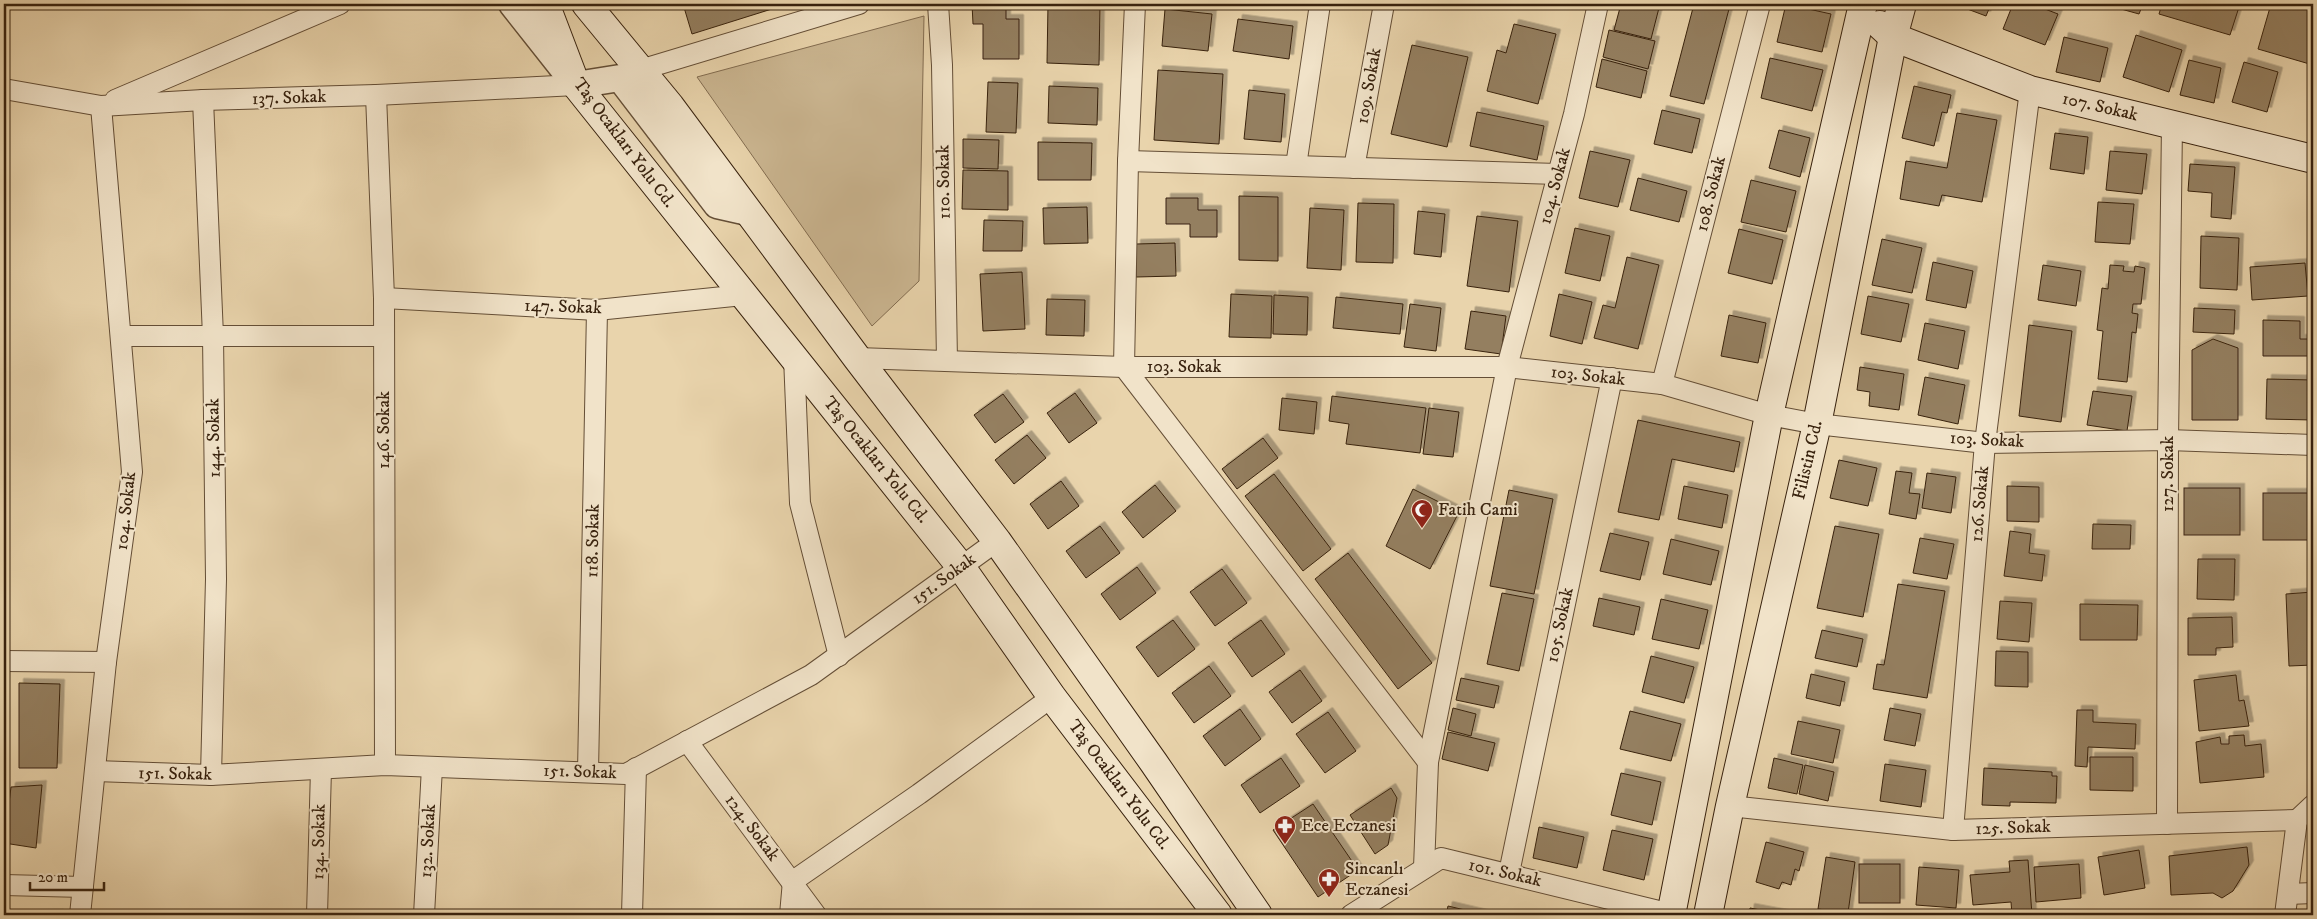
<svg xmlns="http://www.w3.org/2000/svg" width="2317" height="919" viewBox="0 0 2317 919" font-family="'IM FELL DW Pica',serif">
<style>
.green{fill:#cbb691;stroke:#826c50}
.building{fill:#947f60;stroke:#38220e;filter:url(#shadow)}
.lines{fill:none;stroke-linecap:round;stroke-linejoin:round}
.minor-casing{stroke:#644e36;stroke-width:22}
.tertiary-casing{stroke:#644e36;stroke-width:29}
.secondary-casing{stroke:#38220e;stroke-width:30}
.minor{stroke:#f1e3c9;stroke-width:20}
.tertiary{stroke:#f1e3c9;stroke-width:26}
.secondary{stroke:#f1e3c9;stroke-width:28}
.labels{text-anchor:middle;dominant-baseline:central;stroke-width:4;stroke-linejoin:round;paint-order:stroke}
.street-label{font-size:18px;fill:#38220e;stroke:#f1e3c9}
.poi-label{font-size:18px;fill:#38220e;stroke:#f1e3c9;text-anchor:start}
</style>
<defs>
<filter id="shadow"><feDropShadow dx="4.5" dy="-4.5" stdDeviation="0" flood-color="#0004"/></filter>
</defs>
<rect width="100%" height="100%" fill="#e9d4ac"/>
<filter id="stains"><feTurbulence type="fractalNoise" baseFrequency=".004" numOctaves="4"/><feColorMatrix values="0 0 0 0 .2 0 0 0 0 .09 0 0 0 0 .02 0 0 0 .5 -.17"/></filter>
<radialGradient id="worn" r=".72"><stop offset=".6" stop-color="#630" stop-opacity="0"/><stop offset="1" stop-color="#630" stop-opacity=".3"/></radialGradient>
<!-- green -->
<polygon class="green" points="924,16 919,281 872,326 697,77"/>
<!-- building -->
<g class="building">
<polygon points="683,4 773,4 775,8 692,34"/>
<polygon points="972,4 1006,4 1006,19 1019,19 1019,59 983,59 983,24 973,24"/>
<polygon points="1048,4 1100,4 1099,65 1047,63"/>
<polygon points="1621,4 1660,4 1651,39 1614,30"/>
<polygon points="1694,4 1707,4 1729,9 1704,104 1670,96"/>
<polygon points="1786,4 1831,14 1822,52 1777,42"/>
<polygon points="1954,4 1991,4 1986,16"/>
<polygon points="2013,4 2032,4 2058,14 2045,45 2003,29"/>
<polygon points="2103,4 2143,4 2139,14"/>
<polygon points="2162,4 2240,4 2230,35 2159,14"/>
<polygon points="2271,4 2292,4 2313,10 2313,65 2258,49"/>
<polygon points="1165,9 1212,14 1208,51 1162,46"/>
<polygon points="1238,19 1293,26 1289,59 1233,51"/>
<polygon points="1514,24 1556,34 1538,104 1487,91 1497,50 1506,53"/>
<polygon points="1609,30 1655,41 1648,69 1603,57"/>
<polygon points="2136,35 2182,50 2169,92 2123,77"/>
<polygon points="2064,37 2108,48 2100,82 2056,72"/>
<polygon points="1412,45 1468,57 1447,147 1391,134"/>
<polygon points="1770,58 1823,70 1812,111 1761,98"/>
<polygon points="1602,59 1647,71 1641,98 1596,87"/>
<polygon points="2189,60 2221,68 2214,103 2180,95"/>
<polygon points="2244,62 2278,72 2267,112 2232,102"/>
<polygon points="1158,70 1223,74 1219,144 1154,140"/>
<polygon points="988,82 1018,83 1016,133 986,132"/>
<polygon points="1049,86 1098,88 1097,125 1048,123"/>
<polygon points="1914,86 1951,95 1947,113 1942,112 1934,146 1902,138"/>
<polygon points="1249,90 1285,94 1281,142 1244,139"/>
<polygon points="1662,110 1700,119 1692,153 1654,144"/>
<polygon points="1477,112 1544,126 1537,160 1470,146"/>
<polygon points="1957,113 1997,120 1982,202 1942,195 1939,206 1900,199 1906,161 1947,168"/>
<polygon points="1779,130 1810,138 1800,177 1769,168"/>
<polygon points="2055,133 2088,137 2084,174 2050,169"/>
<polygon points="963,139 999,140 998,169 963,168"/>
<polygon points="1038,142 1092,143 1091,180 1038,180"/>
<polygon points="1590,151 1630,160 1618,207 1579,198"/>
<polygon points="2110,151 2147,154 2142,194 2106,190"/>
<polygon points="2190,164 2235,167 2231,219 2211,217 2212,193 2188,191"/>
<polygon points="963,170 1008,171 1008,210 962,209"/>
<polygon points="1638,178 1687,191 1679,222 1630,210"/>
<polygon points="1751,180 1796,191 1786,232 1741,222"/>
<polygon points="1239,196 1278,197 1278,261 1239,260"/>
<polygon points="1166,198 1198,198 1198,210 1217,210 1217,237 1190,237 1190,224 1166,224"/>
<polygon points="2098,202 2134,204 2130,244 2095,242"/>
<polygon points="1358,203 1394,204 1393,263 1356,262"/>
<polygon points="1087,207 1088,243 1044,244 1043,208"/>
<polygon points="1310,208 1344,210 1341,270 1307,268"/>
<polygon points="1418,211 1445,214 1441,257 1414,254"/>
<polygon points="1477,216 1518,221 1509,292 1467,286"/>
<polygon points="984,220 1023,221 1022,251 983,251"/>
<polygon points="1575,228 1610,236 1600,281 1565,273"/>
<polygon points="1739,229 1783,240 1772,284 1728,273"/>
<polygon points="2201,236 2239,238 2237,290 2200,288"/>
<polygon points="1882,239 1922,248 1912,293 1872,285"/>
<polygon points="1175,243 1176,276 1136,277 1136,244"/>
<polygon points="1627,257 1659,265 1638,349 1594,338 1603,305 1615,308"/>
<polygon points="1933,262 1973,271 1966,308 1926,300"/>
<polygon points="2305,263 2308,296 2252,300 2250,267"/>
<polygon points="2043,265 2081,271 2076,306 2038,300"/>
<polygon points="2110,265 2124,266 2123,271 2134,272 2135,266 2145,268 2141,304 2133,304 2132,313 2138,314 2136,333 2132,332 2127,382 2098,379 2103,331 2097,330 2102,288 2108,289"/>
<polygon points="1022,272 1025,329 983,331 980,274"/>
<polygon points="1231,294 1272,296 1271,338 1229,337"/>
<polygon points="1559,294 1592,302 1582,344 1550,336"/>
<polygon points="1274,295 1308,297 1307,335 1273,334"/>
<polygon points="1868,296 1909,304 1901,342 1861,334"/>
<polygon points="1336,297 1403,304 1400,334 1333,328"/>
<polygon points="1047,299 1085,300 1084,336 1046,335"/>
<polygon points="1410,304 1441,308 1436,351 1404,347"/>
<polygon points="2194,308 2235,310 2234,334 2193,332"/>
<polygon points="1471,311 1506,316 1501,354 1465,349"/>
<polygon points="1729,315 1766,323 1758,363 1721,356"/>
<polygon points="2263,320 2300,321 2300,339 2313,339 2313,356 2263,356"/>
<polygon points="1925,323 1965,331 1958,369 1918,360"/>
<polygon points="2029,325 2072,331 2061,422 2019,416"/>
<polygon points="2213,339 2238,348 2238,420 2192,420 2192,350"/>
<polygon points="1860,367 1904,374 1899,410 1869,406 1870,392 1857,390"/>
<polygon points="1925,377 1965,385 1958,424 1918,415"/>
<polygon points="2267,379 2313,380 2313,420 2266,419"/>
<polygon points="2093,391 2132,396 2127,431 2087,425"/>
<polygon points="1075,393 1097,423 1069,443 1047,413"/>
<polygon points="1003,394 1024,422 995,443 974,415"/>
<polygon points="1332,396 1426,408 1420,453 1346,444 1349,424 1329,421"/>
<polygon points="1282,398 1317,402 1314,434 1279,430"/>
<polygon points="1429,408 1459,412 1453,457 1423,454"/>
<polygon points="1638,420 1740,442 1734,472 1672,459 1659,520 1618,512"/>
<polygon points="1027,435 1046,458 1014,484 995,460"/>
<polygon points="1263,438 1278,458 1237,489 1222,469"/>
<polygon points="1839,460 1877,468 1868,506 1830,498"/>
<polygon points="1896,471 1912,473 1909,493 1920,494 1916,519 1889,514"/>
<polygon points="1927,473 1956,477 1951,513 1922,508"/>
<polygon points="1274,474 1331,549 1303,571 1245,496"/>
<polygon points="1061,481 1079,506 1048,529 1030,504"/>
<polygon points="1155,485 1176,511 1143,538 1122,512"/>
<polygon points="1684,486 1728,495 1722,528 1678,519"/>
<polygon points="2007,486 2039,487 2039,522 2007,521"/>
<rect x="2184" y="488" width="56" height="47"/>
<polygon points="1413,489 1459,512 1430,569 1386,546"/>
<polygon points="1509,490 1553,499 1534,594 1490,586"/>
<rect x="2263" y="493" width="50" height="47"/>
<polygon points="2093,524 2131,525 2130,549 2092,549"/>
<polygon points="1100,526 1120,553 1086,578 1066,551"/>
<polygon points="1835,526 1879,534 1863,617 1817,608"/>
<polygon points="2010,531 2031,534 2029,553 2045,555 2042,581 2004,576"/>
<polygon points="1610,533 1649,542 1640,580 1600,571"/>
<polygon points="1920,538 1954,544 1947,579 1913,573"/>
<polygon points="1671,539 1719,551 1711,585 1663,574"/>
<polygon points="1348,553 1432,663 1398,689 1315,579"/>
<polygon points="2198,559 2235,559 2234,600 2197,599"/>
<polygon points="1137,567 1156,593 1120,620 1101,594"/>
<polygon points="1222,569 1247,603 1215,626 1190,592"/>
<polygon points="1898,584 1945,591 1927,698 1873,689 1877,664 1884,665"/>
<polygon points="2313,592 2313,665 2289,666 2286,594"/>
<polygon points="1502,593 1534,599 1519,671 1487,664"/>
<polygon points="1599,598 1640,607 1634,635 1593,626"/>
<polygon points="1661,599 1708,610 1699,649 1652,639"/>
<polygon points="2000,601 2032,603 2029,642 1997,639"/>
<polygon points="2080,604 2138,605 2137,640 2080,640"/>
<polygon points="2232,617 2233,647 2216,648 2216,655 2188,655 2188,618"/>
<polygon points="1173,620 1195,649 1158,677 1136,647"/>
<polygon points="1261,620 1285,654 1252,677 1228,643"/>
<polygon points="1822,630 1863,639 1857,667 1815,658"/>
<polygon points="1996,651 2028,652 2028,687 1995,686"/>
<polygon points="1651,656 1694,667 1684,703 1642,692"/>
<polygon points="1209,666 1231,696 1194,723 1172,693"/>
<polygon points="1300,670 1322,701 1292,723 1269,692"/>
<polygon points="1811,674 1845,682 1840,706 1806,698"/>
<polygon points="2236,675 2239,701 2244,700 2249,726 2199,731 2194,680"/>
<polygon points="1461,678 1499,686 1494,708 1456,700"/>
<polygon points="19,683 60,684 57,768 19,768"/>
<polygon points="1453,708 1476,714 1471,736 1448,730"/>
<polygon points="1890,708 1921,714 1915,746 1884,740"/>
<polygon points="1240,709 1261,739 1225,766 1203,736"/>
<polygon points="2077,710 2093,710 2093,722 2136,724 2135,749 2088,747 2087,767 2075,766"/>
<polygon points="1630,711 1681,724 1671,761 1620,749"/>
<polygon points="1328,712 1356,751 1325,773 1296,734"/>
<polygon points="1798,721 1840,730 1833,763 1791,754"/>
<polygon points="1448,732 1495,743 1488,771 1442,759"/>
<polygon points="2244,735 2245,746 2261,744 2264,777 2200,783 2196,742 2220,737 2221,744 2229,744 2229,736"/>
<polygon points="2090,757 2133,757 2133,791 2090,790"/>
<polygon points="1281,758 1300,786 1260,813 1241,785"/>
<polygon points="1774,758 1803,765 1797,794 1768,788"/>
<polygon points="1885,764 1926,770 1921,807 1880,801"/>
<polygon points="1805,765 1834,772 1828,801 1799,794"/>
<polygon points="1984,768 2052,772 2052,776 2057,776 2056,803 2010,802 2010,806 1982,805"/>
<polygon points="1621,773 1661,782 1652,825 1611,815"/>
<polygon points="42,785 36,848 4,843 11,787"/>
<polygon points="1391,788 1397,798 1388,845 1375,854 1350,815"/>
<polygon points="1313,804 1358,870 1318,897 1273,830"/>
<polygon points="1539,827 1584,837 1577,868 1533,858"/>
<polygon points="1612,830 1653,839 1644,880 1603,870"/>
<polygon points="1766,842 1804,852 1799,871 1795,869 1791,885 1782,882 1779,889 1756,882"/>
<polygon points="2247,847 2249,865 2233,891 2222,898 2213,893 2171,895 2169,856"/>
<polygon points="2139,850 2145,888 2104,895 2098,857"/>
<polygon points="1826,857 1855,862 1848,913 1818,909"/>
<polygon points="2028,860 2032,915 2012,915 2011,902 1973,905 1970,875 2010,872 2009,861"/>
<rect x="1859" y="864" width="41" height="39"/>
<polygon points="2079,864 2081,898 2036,902 2034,867"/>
<polygon points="1919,867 1959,870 1956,908 1916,905"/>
<polygon points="1448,906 1486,915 1446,915"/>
<polygon points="1750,908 1787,915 1749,915"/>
<polygon points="59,914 58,915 4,915"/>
</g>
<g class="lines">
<!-- minor casing -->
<g class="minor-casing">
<g id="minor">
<polyline points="938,4 942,65 947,361"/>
<polyline points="1135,4 1128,161 1124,367 1428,762"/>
<polyline points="640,70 859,4"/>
<polyline points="4,89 101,106 203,100 376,95 576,85"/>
<polyline points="376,95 384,298 385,765"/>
<polyline points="115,100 340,4"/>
<polyline points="203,100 213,336 216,579 211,775"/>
<polyline points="1128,161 1558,174"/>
<polyline points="1296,166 1320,4"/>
<polyline points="1354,168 1384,4"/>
<polyline points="384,298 597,310 743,295"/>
<polyline points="121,336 384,336"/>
<polyline points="794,357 800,503 839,656"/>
<polyline points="857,358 1124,367 1507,367 1662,384 1769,415 1817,424 1985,443 2168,440 2313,445"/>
<polyline points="1662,384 1760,4"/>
<polyline points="4,661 106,662"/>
<polyline points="687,741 816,915"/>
<polyline points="95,771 211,775 385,765 626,774 811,675 997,541"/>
<polyline points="588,772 597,310"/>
<polyline points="1730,806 1953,830 2297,820"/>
<polyline points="2167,824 2168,440 2172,124"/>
<polyline points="1953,830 1985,443 2030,90"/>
<polyline points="1424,868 1428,762 1507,367 1574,114 1598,4"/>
<polyline points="1509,873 1612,378"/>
<polyline points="793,881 919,794 1052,697"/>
<polyline points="4,885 83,887"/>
<polyline points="2288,894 2313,893"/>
<polyline points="80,915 106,662 132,472 101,106"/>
<polyline points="317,915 321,769"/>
<polyline points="424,915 432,767"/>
<polyline points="632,915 636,768"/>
<polyline points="790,915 793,881"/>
<polyline points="1351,915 1441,858 1671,914"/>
<polyline points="2285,915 2297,820 2313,805"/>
</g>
</g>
<!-- tertiary casing -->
<g class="tertiary-casing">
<polyline id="tertiary" points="512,4 576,85 620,78 717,205 748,212"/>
</g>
<!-- secondary casing -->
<g class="secondary-casing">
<g id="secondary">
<polyline points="541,4 549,14 576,85 961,567 1052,697 1218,915"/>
<polyline points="586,4 670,106 857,358 997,541 1154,763 1258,915"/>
<polyline points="1880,25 1893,37 2030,90 2313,159"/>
<polyline points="1671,915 1769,415 1863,4"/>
<polyline points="1708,915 1730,806 1817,424 1893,37 1902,4"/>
</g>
</g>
<!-- minor -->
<use href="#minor" class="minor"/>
<!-- tertiary -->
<use href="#tertiary" class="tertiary"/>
<!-- secondary -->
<use href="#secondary" class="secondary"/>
</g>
<!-- icons -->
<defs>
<g id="mosque-pin" transform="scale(1.125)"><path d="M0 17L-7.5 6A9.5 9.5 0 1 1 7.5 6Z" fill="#8f2418" stroke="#f1e3c9"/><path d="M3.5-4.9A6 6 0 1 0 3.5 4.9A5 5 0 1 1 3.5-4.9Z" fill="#fff"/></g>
<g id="pharmacy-pin" transform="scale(1.125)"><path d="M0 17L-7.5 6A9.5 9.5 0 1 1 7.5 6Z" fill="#8f2418" stroke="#f1e3c9"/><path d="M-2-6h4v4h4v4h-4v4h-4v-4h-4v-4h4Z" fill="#fff"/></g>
</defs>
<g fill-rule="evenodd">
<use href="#mosque-pin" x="1422" y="510"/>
<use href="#pharmacy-pin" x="1285" y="826"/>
<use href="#pharmacy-pin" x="1329" y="879"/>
</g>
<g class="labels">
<!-- street labels -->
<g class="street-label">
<text transform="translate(1369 86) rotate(-80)">109. Sokak</text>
<text transform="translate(289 98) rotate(-2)">137. Sokak</text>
<text transform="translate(2100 107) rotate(13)">107. Sokak</text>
<text transform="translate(624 143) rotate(53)">Taş Ocakları Yolu Cd.</text>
<text transform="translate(944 182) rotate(-91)">110. Sokak</text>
<text transform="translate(1555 186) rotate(-75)">104. Sokak</text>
<text transform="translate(1711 194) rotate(-76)">108. Sokak</text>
<text transform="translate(563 307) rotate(2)">147. Sokak</text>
<text x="1184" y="367">103. Sokak</text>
<text transform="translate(1588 376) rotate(6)">103. Sokak</text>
<text transform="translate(384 430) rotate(-90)">146. Sokak</text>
<text transform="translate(214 438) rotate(-91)">144. Sokak</text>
<text transform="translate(1987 440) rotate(3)">103. Sokak</text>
<text transform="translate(876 460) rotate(51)">Taş Ocakları Yolu Cd.</text>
<text transform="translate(1808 460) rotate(-77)">Filistin Cd.</text>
<text transform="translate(2168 474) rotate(-90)">127. Sokak</text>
<text transform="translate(1980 504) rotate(-85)">126. Sokak</text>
<text transform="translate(126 511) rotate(-84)">104. Sokak</text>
<text transform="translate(593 541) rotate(-89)">118. Sokak</text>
<text transform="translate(944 579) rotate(-36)">151. Sokak</text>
<text transform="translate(1560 625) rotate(-78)">105. Sokak</text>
<text transform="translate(580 772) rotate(2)">151. Sokak</text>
<text transform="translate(175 774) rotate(1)">151. Sokak</text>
<text transform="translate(1119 785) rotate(53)">Taş Ocakları Yolu Cd.</text>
<text transform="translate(752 828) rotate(53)">124. Sokak</text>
<text transform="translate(2013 828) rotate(-2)">125. Sokak</text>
<text transform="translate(428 841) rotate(-87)">132. Sokak</text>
<text transform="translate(319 842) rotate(-89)">134. Sokak</text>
<text transform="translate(1505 873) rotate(13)">101. Sokak</text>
</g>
<!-- poi labels -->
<g class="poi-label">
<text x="1438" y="510">Fatih Cami</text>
<text x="1301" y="826">Ece Eczanesi</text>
<text x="1345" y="869">Sincanlı<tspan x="1345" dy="21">Eczanesi</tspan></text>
</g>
</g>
<!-- margin -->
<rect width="2317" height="919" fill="none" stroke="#e9d4ac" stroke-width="20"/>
<rect x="5" y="5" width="2307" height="909" fill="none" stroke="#38220e" stroke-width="2.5"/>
<rect x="10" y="10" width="2297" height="899" fill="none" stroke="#38220e"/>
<!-- scale -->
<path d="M30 882v8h74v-8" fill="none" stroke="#38220e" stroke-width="2.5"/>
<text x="38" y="882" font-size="15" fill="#38220e" stroke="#f1e3c9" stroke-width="4" paint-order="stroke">20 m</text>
<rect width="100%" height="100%" filter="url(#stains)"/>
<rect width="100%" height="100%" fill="url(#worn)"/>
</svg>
